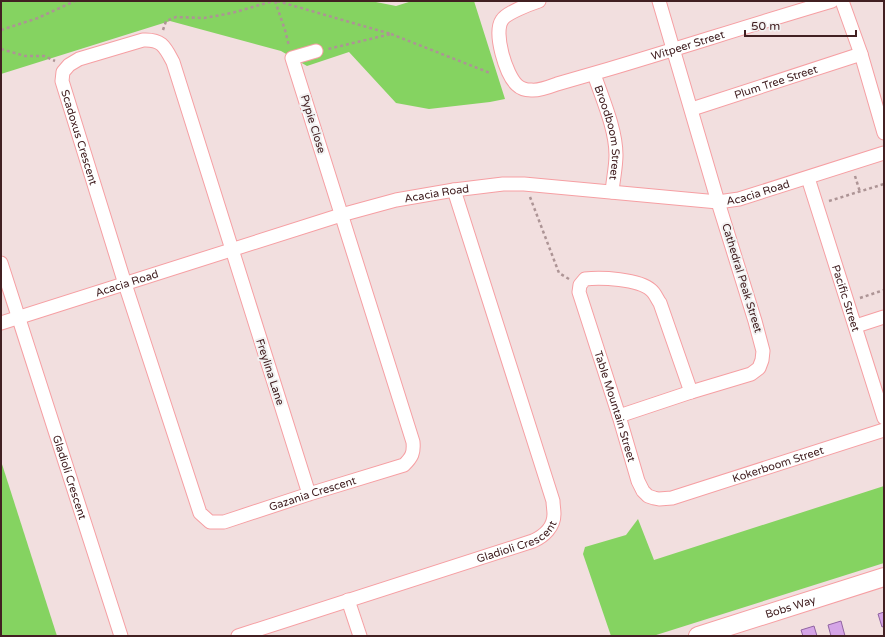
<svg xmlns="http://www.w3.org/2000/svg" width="885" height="637" viewBox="0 0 885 637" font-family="'Varela Round',sans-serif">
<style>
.green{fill:#85d361}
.building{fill:#d5a5e7;stroke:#9164a2}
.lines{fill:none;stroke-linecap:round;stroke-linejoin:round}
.street-casing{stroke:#f69fa3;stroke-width:15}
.secondary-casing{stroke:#f69fa3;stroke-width:20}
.path{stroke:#ad9495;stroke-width:2.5;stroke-dasharray:3 3;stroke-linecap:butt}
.street{stroke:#fff;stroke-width:13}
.secondary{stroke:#fff;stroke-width:18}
.labels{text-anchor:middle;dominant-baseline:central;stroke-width:4;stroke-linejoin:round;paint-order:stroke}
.street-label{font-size:11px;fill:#422022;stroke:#f2f2f2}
</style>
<rect width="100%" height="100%" fill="#f2dfdf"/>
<!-- green -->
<g class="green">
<polygon points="1,1 371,1 396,6 412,1 474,1 505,99 490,102 429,109 396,103 349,52 307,66 281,51 170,21 1,74"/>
<polygon points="1,461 57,636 1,636"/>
<polygon points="884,486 884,563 653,636 611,636 583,554 585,547 626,535 638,519 654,560"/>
</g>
<!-- building -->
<g class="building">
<polygon points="884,612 884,626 882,627 878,614"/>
<polygon points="841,621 845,636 831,636 828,625"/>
<polygon points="814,626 817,636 803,636 801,630"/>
</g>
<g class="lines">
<!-- street casing -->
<g class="street-casing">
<g id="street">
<path id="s1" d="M539 1C530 4 506 13 502 20 493 33 506 75 517 85 520 88 526 90 531 90 539 91 549 87 557 84 574 79 592 74 609 69 683 47 757 23 832 1"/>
<polyline points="842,1 861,54 884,133"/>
<path id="s2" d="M594 74C602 98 616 129 616 155 616 167 613 180 612 192"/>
<path id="s3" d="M692 109 861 54"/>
<path id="s4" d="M808 178 884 418"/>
<path id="s5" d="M1 263 121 636"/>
<path id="s6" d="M1 323 341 215 396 200 454 190 503 184H524L718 202 739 199 884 153"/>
<polyline points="856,326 884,317"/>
<path id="s7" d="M691 392 660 303C657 299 655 293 651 290 639 279 601 277 585 279L580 285 579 292 619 416 638 481 643 491 648 496 654 498 659 499 672 498 884 430"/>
<polyline points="619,416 691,392 751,374 759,368 762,360 763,351 755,321 718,202 659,1"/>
<path id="s8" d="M309 494 173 62C165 47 162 39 143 40L79 59 69 65 63 72 62 81 125 284 200 513 210 522H224L309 494 404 465C412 457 414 453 413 442L292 58 316 51"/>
<polyline points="348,600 360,636"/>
<path id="s9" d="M238 636 533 541C544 536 554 527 554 514 554 510 553 505 553 501L454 190"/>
</g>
</g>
<!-- secondary casing -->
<g class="secondary-casing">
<g id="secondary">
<path id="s10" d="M698 636 884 577"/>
</g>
</g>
<!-- path -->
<g class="path">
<polyline points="275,1 285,30 289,46"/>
<polyline points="277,1 391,34 328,49"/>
<polyline points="1,30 38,18 75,1"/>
<polyline points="163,30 166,21 176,17 204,18 232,13 273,1"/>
<polyline points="391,34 490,73"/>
<polyline points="1,49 25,56 44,56 55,61"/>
<polyline points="855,176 860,192"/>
<polyline points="530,197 559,273 569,279"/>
<polyline points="829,201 884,184"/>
<polyline points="860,298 884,290"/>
</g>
<!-- street -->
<use href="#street" class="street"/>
<!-- secondary -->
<use href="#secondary" class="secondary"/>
</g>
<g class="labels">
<!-- street labels -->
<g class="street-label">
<text stroke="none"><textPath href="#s1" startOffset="290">Witpeer Street</textPath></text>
<text stroke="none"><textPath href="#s3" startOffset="88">Plum Tree Street</textPath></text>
<text transform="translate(313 124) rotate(73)">Pypie Close</text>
<text stroke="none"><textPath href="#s2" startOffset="61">Broodboom Street</textPath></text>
<text stroke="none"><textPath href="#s8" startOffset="649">Scadoxus Crescent</textPath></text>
<text stroke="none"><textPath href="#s6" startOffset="779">Acacia Road</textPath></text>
<text stroke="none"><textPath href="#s6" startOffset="455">Acacia Road</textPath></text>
<text transform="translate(742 278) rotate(73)">Cathedral Peak Street</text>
<text stroke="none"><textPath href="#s6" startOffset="132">Acacia Road</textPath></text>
<text stroke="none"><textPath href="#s4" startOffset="126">Pacific Street</textPath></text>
<text transform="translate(270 372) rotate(72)">Freylina Lane</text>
<text stroke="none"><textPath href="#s7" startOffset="313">Table Mountain Street</textPath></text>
<text stroke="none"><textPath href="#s7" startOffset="545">Kokerboom Street</textPath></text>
<text stroke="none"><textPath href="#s5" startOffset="225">Gladioli Crescent</textPath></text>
<text stroke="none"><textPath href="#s8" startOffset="1164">Gazania Crescent</textPath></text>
<text stroke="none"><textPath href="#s9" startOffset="295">Gladioli Crescent</textPath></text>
<text stroke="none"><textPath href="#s10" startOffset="97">Bobs Way</textPath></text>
</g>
</g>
<!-- border -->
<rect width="885" height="637" fill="none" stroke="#422022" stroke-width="4"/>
<!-- scale -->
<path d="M745 30v6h111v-6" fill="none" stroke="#422022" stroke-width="2"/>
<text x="751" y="30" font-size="12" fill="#422022" stroke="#f2f2f2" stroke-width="3" paint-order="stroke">50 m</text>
</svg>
